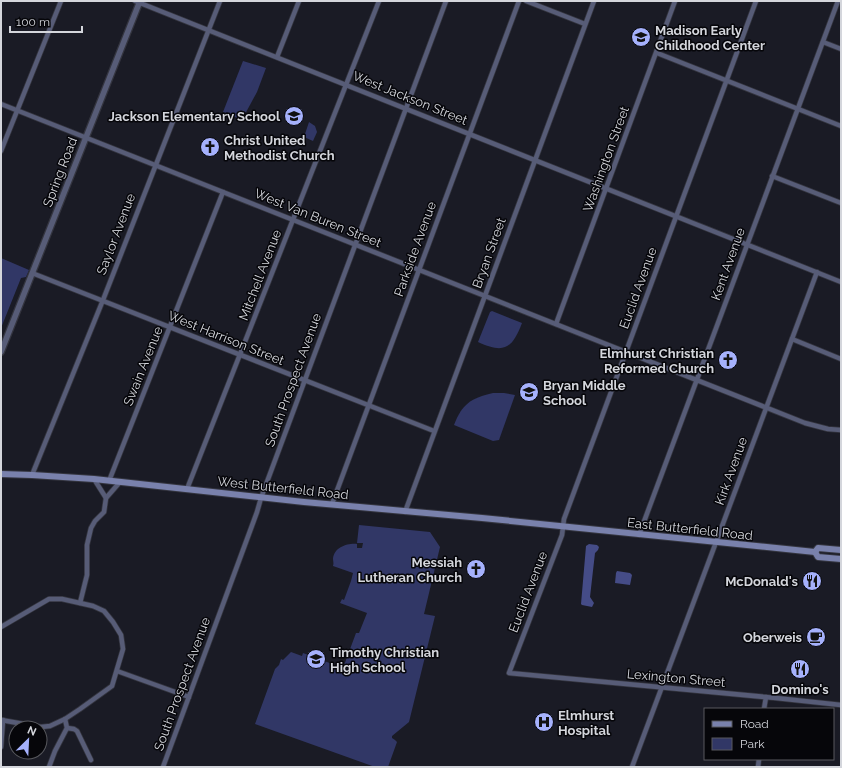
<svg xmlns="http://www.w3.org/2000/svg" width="842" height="768" viewBox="0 0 842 768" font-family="Raleway,sans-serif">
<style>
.green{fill:#313766}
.water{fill:#454c87}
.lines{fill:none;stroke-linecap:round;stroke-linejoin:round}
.minor-casing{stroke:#34353f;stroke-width:6}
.tertiary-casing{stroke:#34353f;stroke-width:8}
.secondary-casing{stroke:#34353f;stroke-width:8}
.minor{stroke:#575c77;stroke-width:4.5}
.tertiary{stroke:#575c77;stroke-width:5.5}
.secondary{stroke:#7981ac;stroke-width:6}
.labels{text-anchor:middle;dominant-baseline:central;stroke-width:3;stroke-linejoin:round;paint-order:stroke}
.poi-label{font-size:13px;font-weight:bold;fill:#d4d6dc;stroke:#06060a;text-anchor:start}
.street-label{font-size:13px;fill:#d4d6dc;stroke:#06060a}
</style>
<rect width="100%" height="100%" fill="#1a1b25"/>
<!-- green -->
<g class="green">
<polygon points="243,61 266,68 257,92 244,116 240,119 223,112"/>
<polygon points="309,122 315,126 317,132 313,141 304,137"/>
<polygon points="1,258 29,270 26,277 21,278 1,328"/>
<path d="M492 311 522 323C512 349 504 354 478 342L490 312Z"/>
<path d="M493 393H504L515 395 499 440 493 441 454 425C462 404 471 398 493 393Z"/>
<path d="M359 525 430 532 440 547 424 614 435 616 409 722 392 736V738L395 740 397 742 388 767H375L255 724 275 669 279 665 281 659 283 660 291 652 302 656 303 653 343 668 356 633H359L367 613 340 603 342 599 344 600 351 581 353 573 333 566C334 563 333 561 333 559 334 547 348 543 357 544V548H362L363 543H357Z"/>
</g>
<!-- water -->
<g class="water">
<polygon points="589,544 597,545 599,547 598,550 595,553 590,597 594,603 592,607 582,605 581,604 586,546"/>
<polygon points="617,571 630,573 632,575 630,585 615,583 616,573"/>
</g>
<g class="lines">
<!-- minor casing -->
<g class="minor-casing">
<g id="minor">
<polyline points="135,1 841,282"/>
<polyline points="526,1 585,24"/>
<polyline points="756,1 564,519 562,535 509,673 776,698 841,705"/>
<polyline points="823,42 841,49"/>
<polyline points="657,53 841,126"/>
<polyline points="277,57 299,1"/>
<polyline points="1,104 805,423 828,429 841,430"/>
<polyline points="1,151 61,1"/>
<polyline points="772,176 841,203"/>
<polyline points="32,273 434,431"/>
<polyline points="556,324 675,1"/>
<polyline points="792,339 841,359"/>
<polyline points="32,475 103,300 220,1"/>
<polyline points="94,479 106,498"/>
<polyline points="109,481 223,192"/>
<polyline points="187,489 379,1"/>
<polyline points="332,504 519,1"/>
<polyline points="405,512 594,1"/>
<polyline points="639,535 838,1"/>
<polyline points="80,603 87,575 87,545 91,528 95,521 104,512 106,498 120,482"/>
<polyline points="1,627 49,599 62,599 93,606 104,611 113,622 121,635 123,649 112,686 80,709 65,719 50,726 41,727 1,720"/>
<polyline points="117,671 189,697"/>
<polyline points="764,709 766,697"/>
<polyline points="67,728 74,729 77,731 91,760"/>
<polyline points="1,747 3,720"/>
<polyline points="49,767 55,751 67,728 65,719"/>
<polyline points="163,767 257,512 261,498 446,1"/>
<polyline points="632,767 817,272"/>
<polyline points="758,767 759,759"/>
</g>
</g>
<!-- tertiary casing -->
<g class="tertiary-casing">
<polyline id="tertiary" points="1,352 140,1"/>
</g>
<!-- secondary casing -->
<g class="secondary-casing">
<g id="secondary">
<polyline points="1,474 32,475 94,479 304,502 482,518 815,552"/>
<polyline points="815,552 818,557 841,559"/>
<polyline points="815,552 818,548 841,550"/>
</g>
</g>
<!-- minor -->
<use href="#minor" class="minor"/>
<!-- tertiary -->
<use href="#tertiary" class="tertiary"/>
<!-- secondary -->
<use href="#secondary" class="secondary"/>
</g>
<!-- icons -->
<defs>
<g id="school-disc" transform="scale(1)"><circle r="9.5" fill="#a5b1fc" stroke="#06060a"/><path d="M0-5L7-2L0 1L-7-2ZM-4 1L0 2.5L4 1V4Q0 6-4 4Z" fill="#111"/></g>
<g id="church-disc" transform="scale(1)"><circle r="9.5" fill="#a5b1fc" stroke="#06060a"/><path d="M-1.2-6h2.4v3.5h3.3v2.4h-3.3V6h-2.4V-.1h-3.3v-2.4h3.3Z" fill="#111"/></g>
<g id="restaurant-disc" transform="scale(1)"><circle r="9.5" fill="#a5b1fc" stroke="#06060a"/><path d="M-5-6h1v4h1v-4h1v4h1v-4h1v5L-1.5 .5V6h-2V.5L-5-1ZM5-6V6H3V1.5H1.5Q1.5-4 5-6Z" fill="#111"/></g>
<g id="cafe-disc" transform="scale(1)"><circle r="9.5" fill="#a5b1fc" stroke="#06060a"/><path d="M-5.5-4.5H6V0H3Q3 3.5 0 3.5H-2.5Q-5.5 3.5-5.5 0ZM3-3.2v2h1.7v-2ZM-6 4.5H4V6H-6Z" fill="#111"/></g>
<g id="hospital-disc" transform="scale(1)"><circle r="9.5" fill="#a5b1fc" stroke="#06060a"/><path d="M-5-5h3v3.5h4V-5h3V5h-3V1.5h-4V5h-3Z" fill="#111"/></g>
</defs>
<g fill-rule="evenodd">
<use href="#school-disc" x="641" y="37"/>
<use href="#school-disc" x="294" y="116"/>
<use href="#church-disc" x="210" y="147"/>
<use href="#church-disc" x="728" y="360"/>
<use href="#school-disc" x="529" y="392"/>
<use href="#church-disc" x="476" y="569"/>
<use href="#restaurant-disc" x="812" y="581"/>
<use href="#cafe-disc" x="816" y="637"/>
<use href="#school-disc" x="316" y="659"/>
<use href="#restaurant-disc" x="800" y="669"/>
<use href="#hospital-disc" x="544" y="722"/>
</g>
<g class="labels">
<!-- poi labels -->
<g class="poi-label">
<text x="655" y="30">Madison Early<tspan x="655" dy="15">Childhood Center</tspan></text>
<text x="280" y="116" text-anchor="end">Jackson Elementary School</text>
<text x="224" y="140">Christ United<tspan x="224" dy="15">Methodist Church</tspan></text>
<text x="714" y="353" text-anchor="end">Elmhurst Christian<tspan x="714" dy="15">Reformed Church</tspan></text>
<text x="543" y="385">Bryan Middle<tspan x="543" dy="15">School</tspan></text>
<text x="462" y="562" text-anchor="end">Messiah<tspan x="462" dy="15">Lutheran Church</tspan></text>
<text x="798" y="581" text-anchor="end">McDonald's</text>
<text x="802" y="637" text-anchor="end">Oberweis</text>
<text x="330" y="652">Timothy Christian<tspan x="330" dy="15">High School</tspan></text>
<text x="800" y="689" text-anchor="middle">Domino's</text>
<text x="558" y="715">Elmhurst<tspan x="558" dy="15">Hospital</tspan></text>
</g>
<!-- street labels -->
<g class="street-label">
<text transform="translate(410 98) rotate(22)">West Jackson Street</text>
<text transform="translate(606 159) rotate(-70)">Washington Street</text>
<text transform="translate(60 172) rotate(-69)">Spring Road</text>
<text transform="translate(318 218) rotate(22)">West Van Buren Street</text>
<text transform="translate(116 234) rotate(-69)">Saylor Avenue</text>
<text transform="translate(415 249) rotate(-70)">Parkside Avenue</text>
<text transform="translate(489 253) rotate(-70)">Bryan Street</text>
<text transform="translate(728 264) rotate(-70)">Kent Avenue</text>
<text transform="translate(260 275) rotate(-69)">Mitchell Avenue</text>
<text transform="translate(638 288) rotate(-70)">Euclid Avenue</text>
<text transform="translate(226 338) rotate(22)">West Harrison Street</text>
<text transform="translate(143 366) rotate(-68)">Swain Avenue</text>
<text transform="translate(293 380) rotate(-70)">South Prospect Avenue</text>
<text transform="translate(731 471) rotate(-70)">Kirk Avenue</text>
<text transform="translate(283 488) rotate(6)">West Butterfield Road</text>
<text transform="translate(690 529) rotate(6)">East Butterfield Road</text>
<text transform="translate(528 592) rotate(-69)">Euclid Avenue</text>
<text transform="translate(676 678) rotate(5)">Lexington Street</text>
<text transform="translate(182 684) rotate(-70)">South Prospect Avenue</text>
</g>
</g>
<!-- border -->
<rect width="842" height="768" fill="none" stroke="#d4d6dc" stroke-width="4"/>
<!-- legend -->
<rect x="704" y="708" width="130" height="52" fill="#06060a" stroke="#58595e"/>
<rect x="712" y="721" width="20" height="6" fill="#7981ac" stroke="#58595e"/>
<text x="740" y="728" font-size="12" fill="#d4d6dc">Road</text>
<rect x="712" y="738" width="20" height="12" fill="#313766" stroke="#58595e"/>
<text x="740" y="748" font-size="12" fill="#d4d6dc">Park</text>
<!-- north arrow -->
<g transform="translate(28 740) rotate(24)"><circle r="19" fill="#06060a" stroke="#58595e"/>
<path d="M0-3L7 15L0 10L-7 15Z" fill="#a5b1fc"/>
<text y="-6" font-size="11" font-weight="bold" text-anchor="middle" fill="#d4d6dc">N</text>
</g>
<!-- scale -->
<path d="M10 26v6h72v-6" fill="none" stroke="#d4d6dc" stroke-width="2"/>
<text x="16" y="26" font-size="12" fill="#d4d6dc" stroke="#06060a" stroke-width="3" paint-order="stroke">100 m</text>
</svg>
